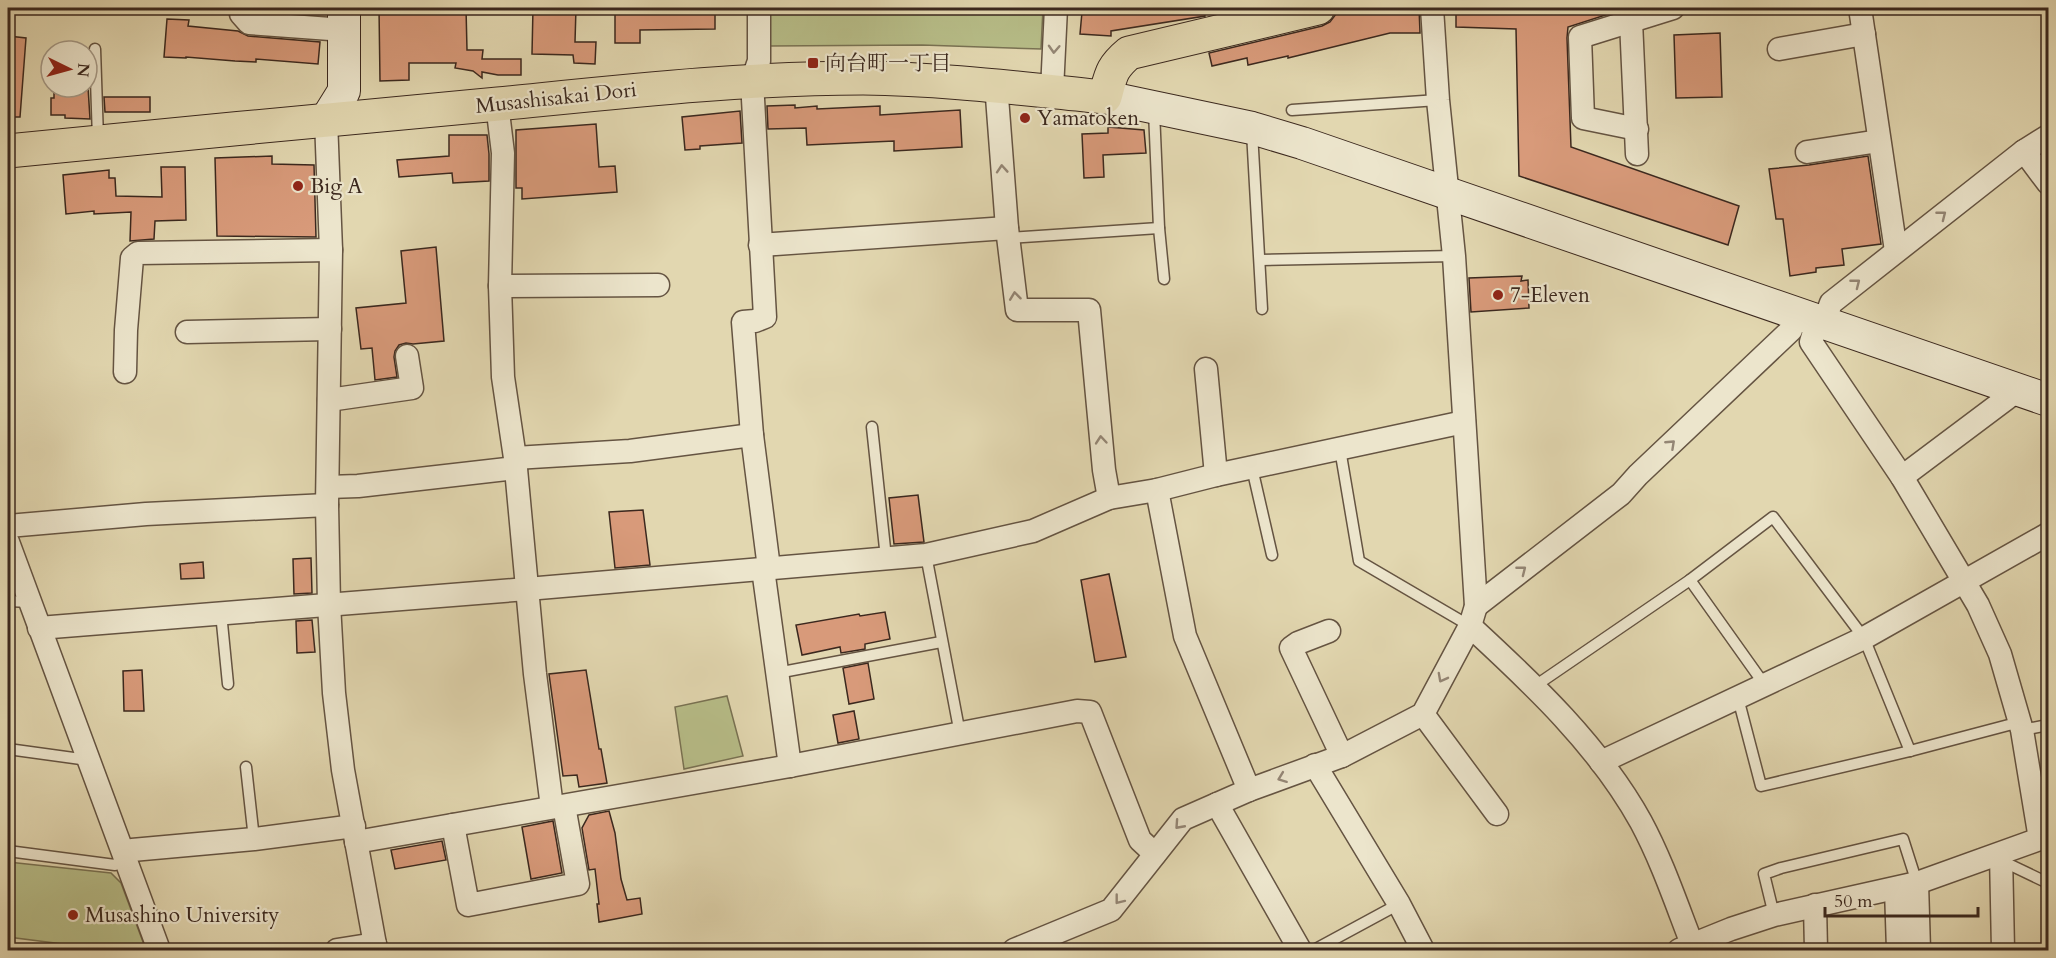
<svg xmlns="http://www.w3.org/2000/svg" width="2056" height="958" viewBox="0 0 2056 958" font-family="Cardo,'Noto Serif JP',serif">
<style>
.green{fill:#b7bd88;stroke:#797253;stroke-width:1.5}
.building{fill:#d89a7a;stroke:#3b281e;stroke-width:1.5}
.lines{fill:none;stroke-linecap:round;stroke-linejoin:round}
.lane-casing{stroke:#655442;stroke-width:13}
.street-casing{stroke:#655442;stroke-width:25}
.secondary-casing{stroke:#3b281e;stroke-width:34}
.primary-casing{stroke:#3b281e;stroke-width:35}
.lane{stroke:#ece5cc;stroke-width:10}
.street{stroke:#ece5cc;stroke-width:22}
.secondary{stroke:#ece5cc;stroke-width:32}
.primary{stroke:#e2d7b0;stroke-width:33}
.oneway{stroke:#948675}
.poi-dot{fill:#8f2418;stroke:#ece5cc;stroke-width:2}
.labels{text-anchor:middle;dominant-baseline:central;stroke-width:4.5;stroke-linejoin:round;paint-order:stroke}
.poi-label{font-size:21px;fill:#3b281e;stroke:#ece5cc;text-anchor:start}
.street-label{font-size:21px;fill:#3b281e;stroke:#ece5cc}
</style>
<rect width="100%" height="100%" fill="#e2d7b0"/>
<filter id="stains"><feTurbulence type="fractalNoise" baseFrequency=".00333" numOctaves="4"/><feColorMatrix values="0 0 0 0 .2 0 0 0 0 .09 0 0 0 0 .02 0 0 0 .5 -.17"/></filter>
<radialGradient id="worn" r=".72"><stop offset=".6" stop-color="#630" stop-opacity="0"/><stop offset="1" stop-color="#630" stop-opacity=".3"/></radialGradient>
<!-- green -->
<g class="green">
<polygon points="770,8 1043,8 1041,49 922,45 769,46"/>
<polygon points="727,696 743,756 684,769 675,707"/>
<polygon points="8,862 111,873 121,883 146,950 110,950 8,937"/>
</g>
<!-- building -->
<g class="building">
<polygon points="379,8 466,8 467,50 483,50 482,59 521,59 521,75 498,75 482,72 482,78 473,71 455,68 456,63 409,63 409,80 380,81"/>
<polygon points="533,8 576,8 575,42 596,42 595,64 574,63 573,55 532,54"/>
<polygon points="615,8 715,8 715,29 640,30 640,43 615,43"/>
<polygon points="1125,8 1204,8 1205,16 1111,31 1111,36 1080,34 1082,12 1125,14"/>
<polygon points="1368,8 1419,8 1420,33 1390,33 1288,58 1288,56 1248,65 1247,58 1212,66 1209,53 1322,26 1330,22 1336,14"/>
<polygon points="1456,8 1618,8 1618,11 1568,27 1567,38 1571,147 1739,206 1728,245 1519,176 1516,29 1456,27"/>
<polygon points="167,19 189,20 188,26 238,31 248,36 320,42 318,64 256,59 256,62 235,61 186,57 186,58 164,57"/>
<polygon points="1720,33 1722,97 1676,98 1674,35"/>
<polygon points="8,36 26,38 20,117 8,117"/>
<polygon points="54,87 88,87 90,119 65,118 65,115 51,115 51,98 54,98"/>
<polygon points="104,97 150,97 150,112 105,112"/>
<polygon points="795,105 795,108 817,106 817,109 880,106 880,115 960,110 962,147 894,151 894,141 807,145 806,128 768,129 767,106"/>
<polygon points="740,111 742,143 700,146 700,149 685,150 682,117"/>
<polygon points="596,124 599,167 615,166 617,192 522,199 522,188 516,188 516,130"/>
<polygon points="1108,127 1144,130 1146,153 1103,155 1104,177 1084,178 1082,134 1108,133"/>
<polygon points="449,135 487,135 489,154 489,181 453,183 452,173 399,177 397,160 449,156"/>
<polygon points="272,156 272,164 314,165 316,237 217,236 215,158"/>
<polygon points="1868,156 1881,244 1842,249 1844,265 1816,268 1816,272 1790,276 1783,219 1776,219 1769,169 1809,165"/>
<polygon points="161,167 185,167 186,220 155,221 154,239 130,241 131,212 94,214 94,211 66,214 63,175 109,170 109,178 115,178 116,196 162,197"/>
<polygon points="436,247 444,341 413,344 406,343 399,345 395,351 394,357 397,377 375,380 372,348 361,349 356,308 406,303 401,251"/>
<polygon points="1522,276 1521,281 1528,280 1529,308 1471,312 1469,278"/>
<polygon points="918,495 924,542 894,544 889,498"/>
<polygon points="643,510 650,565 615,568 609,512"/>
<polygon points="311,558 312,593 294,594 293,559"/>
<polygon points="203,562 204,578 181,579 180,564"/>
<polygon points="1109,574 1126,657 1095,662 1081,580"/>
<polygon points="885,612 890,639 865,644 865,649 841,653 840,647 802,655 796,625 859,614 860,616"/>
<polygon points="312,620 315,652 297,653 296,621"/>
<polygon points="868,663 874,699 849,704 843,668"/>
<polygon points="142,670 144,711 124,711 123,671"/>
<polygon points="586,670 599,749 601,749 607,783 579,787 577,775 563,776 549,674"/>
<polygon points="854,711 859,739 838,743 833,715"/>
<polygon points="609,811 615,833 621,879 627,900 640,898 642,914 599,922 597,904 599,904 595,869 589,870 582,828 589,815"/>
<polygon points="553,821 562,873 531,879 522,827"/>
<polygon points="442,841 446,860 395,869 391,850"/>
</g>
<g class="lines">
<!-- lane casing -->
<g class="lane-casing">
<g id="lane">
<polyline points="95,49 98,139"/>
<polyline points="1292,110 1438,100"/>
<polyline points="1154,111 1159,228 1164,279"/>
<polyline points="1252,132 1262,309"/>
<polyline points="1008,238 1159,228"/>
<polyline points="1260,260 1454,256"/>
<polyline points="872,427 886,558"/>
<polyline points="1340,449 1359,561 1470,626"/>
<polyline points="1252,468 1272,555"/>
<polyline points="926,555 960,734"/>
<polyline points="1690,580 1764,684"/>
<polyline points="8,601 30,602"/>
<polyline points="221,613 228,684"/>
<polyline points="777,673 941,642"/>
<polyline points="1535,686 1690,580 1773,517 1864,638 1910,751"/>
<polyline points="1738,698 1761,786 1910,751 2020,722"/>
<polyline points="2022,730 2048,725"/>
<polyline points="8,749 88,760"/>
<polyline points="246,767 254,839"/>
<polyline points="8,851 115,865 125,857"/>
<polyline points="2002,861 2048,883"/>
<polyline points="1774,915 1764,874 1781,868 1903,839 1917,883"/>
<polyline points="1314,950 1399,904"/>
</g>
</g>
<!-- street casing -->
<g class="street-casing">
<g id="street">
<polyline points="241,8 241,14 249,23 344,30"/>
<polyline points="759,8 759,61 752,81 765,317 755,321 743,322 752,435 769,568"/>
<polyline points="1860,8 1896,251"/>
<polyline points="1631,21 1637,154"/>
<polyline points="1779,49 1864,34"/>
<polyline points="996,84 1007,228 1017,310 1089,310 1104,470 1109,498"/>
<polyline points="1052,90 1056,8"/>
<polyline points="497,104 503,153 500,286 503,377 515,458 535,674 552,807"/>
<polyline points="326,120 331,250 327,505 329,604 334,693 343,770 376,950"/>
<polyline points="1637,129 1583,118 1580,37 1673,8"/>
<polyline points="2024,151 2048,183"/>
<polyline points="1807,152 1879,141"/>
<polyline points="760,245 1007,228"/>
<polyline points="500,286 658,285"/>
<polyline points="1818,319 1811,342 1902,477 1978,605 2000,654 2022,730 2040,839"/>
<polyline points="1824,322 1831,303 2024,151 2048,136"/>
<polyline points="187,332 330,329"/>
<polyline points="1206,369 1216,475"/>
<polyline points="125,372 126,330 132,258 138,253 331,250"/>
<polyline points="329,400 412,388 407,356"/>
<polyline points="515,458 630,451 752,435"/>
<polyline points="1902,477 2018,390"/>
<polyline points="328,487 358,486 516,468"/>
<polyline points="1157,490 1185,636 1249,790"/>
<polyline points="8,526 146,514 327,505"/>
<polyline points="8,542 159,950"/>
<polyline points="763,569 790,766"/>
<polyline points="1476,606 1621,494 1638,475 1791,330 1797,312"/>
<path d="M1470 626C1533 684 1599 746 1641 822 1662 861 1676 903 1692 944"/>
<polyline points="39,628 527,589 926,555 1033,531 1109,498 1157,490 1216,475 1464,422"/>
<polyline points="1329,631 1298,643 1291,648 1342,756"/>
<polyline points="1423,714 1497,814"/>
<polyline points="1601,762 1864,638 2048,534"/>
<polyline points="1315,765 1399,904 1423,950"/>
<polyline points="1217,804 1300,950"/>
<polyline points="453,825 468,905 578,884 564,806"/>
<polyline points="356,842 790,766 1077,711 1090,712 1140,840 1155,854"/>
<polyline points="2001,854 2003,950"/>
<polyline points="125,857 132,850 254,839 354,826"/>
<polyline points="1917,883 1919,950"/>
<polyline points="1896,889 1898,950"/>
<polyline points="1815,905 1816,950"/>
<polyline points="337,950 375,944"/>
<polyline points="1014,950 1111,910 1183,819 1249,790 1342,756 1423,714 1470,626 1476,606 1454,256 1438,100 1432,8"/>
<polyline points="1679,950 1731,929 1774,915 1917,883 2048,836"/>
</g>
</g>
<!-- secondary casing -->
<g class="secondary-casing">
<g id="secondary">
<polyline points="1105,97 1252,128 1302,143 2048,400"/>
<polyline points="326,120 344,91 344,8"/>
</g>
</g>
<!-- primary casing -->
<g class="primary-casing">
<path id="primary" d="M8 151C171 134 335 120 498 104 619 92 741 78 863 78 946 79 1023 89 1105 97 1111 75 1111 68 1129 53L1318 8"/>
</g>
<!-- lane -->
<use href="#lane" class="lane"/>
<!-- street -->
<use href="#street" class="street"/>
<!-- secondary -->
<use href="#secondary" class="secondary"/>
<!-- primary -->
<use href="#primary" class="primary"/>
</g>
<!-- one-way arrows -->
<defs><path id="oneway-chevron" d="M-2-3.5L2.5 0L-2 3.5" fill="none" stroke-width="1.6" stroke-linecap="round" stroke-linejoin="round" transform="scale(1.5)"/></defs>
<g class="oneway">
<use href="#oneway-chevron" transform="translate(1054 49) rotate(93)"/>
<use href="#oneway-chevron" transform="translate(1002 169) rotate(-94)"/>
<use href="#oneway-chevron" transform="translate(1942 215) rotate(-38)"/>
<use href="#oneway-chevron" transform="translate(1856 283) rotate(-38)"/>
<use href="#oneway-chevron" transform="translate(1015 296) rotate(-97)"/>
<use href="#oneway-chevron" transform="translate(1101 440) rotate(-95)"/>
<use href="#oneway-chevron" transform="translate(1671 444) rotate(-43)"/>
<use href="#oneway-chevron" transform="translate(1522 570) rotate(-38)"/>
<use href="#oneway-chevron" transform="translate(1442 678) rotate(118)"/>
<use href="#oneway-chevron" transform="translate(1282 778) rotate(159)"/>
<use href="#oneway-chevron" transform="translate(1179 825) rotate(132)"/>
<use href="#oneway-chevron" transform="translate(1119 900) rotate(128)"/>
</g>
<!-- markers -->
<g class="poi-dot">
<rect x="807" y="57" width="12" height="12" rx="3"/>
<circle cx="1025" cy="118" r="6"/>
<circle cx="298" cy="186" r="6"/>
<circle cx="1498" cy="295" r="6"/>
<circle cx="73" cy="915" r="6"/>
</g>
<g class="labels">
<!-- poi labels -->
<g class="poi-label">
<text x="825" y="63">向台町一丁目</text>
<text x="1037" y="118">Yamatoken</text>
<text x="310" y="186">Big A</text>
<text x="1510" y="295">7-Eleven</text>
<text x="85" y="915">Musashino University</text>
</g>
<!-- street labels -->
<g class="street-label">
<text transform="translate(556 98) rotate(-6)">Musashisakai Dori</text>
</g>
</g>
<!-- margin -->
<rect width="2056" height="958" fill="none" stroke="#e2d7b0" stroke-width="30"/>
<rect x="9" y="9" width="2038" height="940" fill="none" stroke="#3b281e" stroke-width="3"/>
<rect x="15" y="15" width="2026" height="928" fill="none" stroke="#3b281e" stroke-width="1.5"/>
<!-- north arrow -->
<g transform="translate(69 69) rotate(95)"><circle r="28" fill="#ece5cc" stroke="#a59986" stroke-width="1.5"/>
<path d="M0-4.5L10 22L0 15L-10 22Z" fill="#8f2418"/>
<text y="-9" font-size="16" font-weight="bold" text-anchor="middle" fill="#3b281e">N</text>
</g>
<!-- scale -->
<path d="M1825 907v9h153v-9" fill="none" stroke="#3b281e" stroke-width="3"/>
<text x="1834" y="907" font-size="18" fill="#3b281e" stroke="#ece5cc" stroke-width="4.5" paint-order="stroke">50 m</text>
<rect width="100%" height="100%" filter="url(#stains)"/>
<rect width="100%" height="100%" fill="url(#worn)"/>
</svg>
